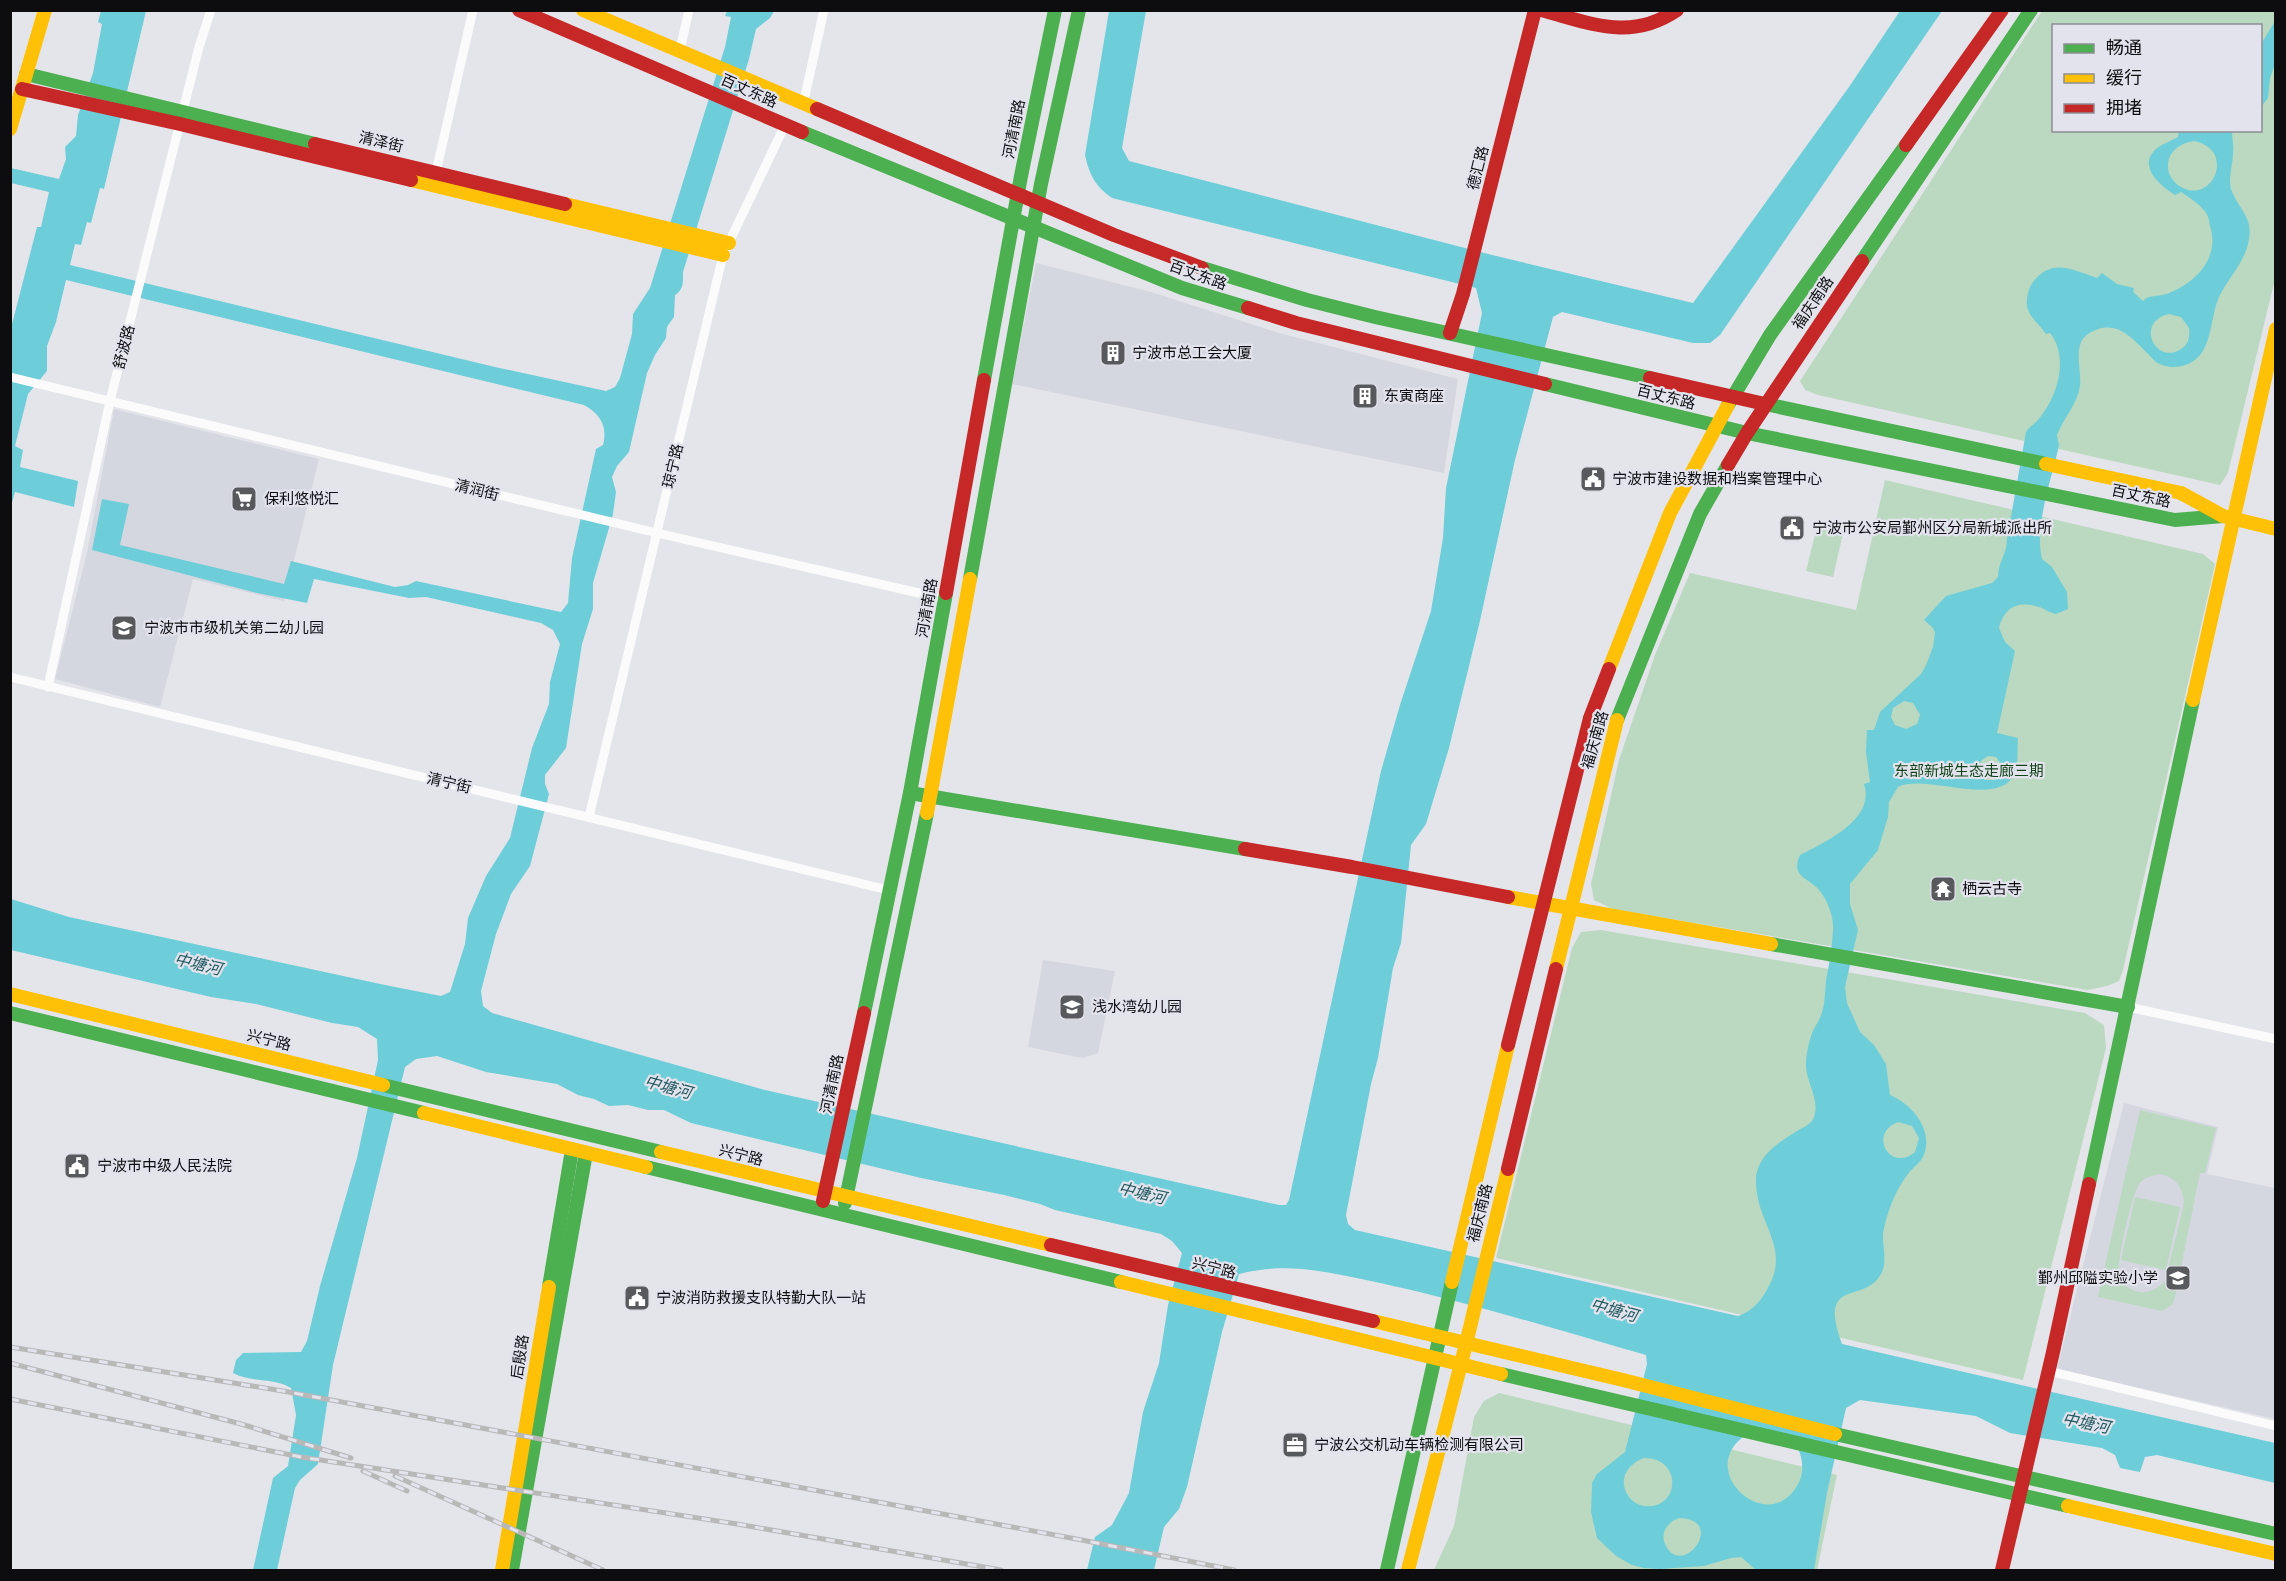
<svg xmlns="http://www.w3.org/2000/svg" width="2286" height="1581" viewBox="0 0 2286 1581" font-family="Figtree,'Noto Sans SC',sans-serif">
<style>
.built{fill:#d4d7e0}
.green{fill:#bbd9c0;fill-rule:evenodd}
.water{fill:#6dced9;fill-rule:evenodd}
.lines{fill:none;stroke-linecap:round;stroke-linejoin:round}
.street{stroke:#fbfbfc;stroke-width:9}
.fast{stroke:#4caf50;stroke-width:14}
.slow{stroke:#ffc107;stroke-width:14}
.jam{stroke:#c62828;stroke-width:14}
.rail-casing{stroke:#b8b8b9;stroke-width:5}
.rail{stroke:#e2e3ec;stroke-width:3;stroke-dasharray:9;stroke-linecap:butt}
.labels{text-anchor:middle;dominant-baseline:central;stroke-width:4.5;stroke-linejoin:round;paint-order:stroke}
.street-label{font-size:15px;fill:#0d0d10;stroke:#e2e3ec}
.poi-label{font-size:15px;fill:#0d0d10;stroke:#e2e3ec;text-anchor:start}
.park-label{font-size:15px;fill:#13451b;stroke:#e2e3ec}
.water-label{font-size:16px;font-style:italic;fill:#21595f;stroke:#e2e3ec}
</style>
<rect width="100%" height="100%" fill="#e4e5ea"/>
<!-- built -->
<g class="built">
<polygon points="1036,263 1151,292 1279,333 1458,379 1444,473 1012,384"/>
<polygon points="114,409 319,459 284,601 193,579 160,707 55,679 87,553"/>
<polygon points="1043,960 1115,971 1098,1053 1082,1058 1028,1047"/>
<polygon points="2124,1103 2218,1127 2207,1174 2275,1188 2275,1419 2057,1369"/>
</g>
<!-- green -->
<g class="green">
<path d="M2042 11H2275V279L2228 473 2220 485 1818 395 1805 390 1800 381ZM2054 26H2260V130H2054Z"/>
<polygon points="1885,480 2203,554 2215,564 2123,970 2119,981 2107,986 2088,990 1613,909 1594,900 1591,884 1619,760 1655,655 1690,573 1856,610"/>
<polygon points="1818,523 1844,529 1833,577 1806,571"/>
<polygon points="1601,930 2085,1013 2104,1025 2106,1048 2023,1380 1496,1258 1572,948 1581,932"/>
<path d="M2140 1110 2216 1128 2205 1173H2200L2175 1297 2172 1305 2162 1311 2098 1297ZM2161 1174C2178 1178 2186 1192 2183 1208L2165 1281C2151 1298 2124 1296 2119 1272 2117 1260 2132 1192 2140 1183 2145 1177 2153 1175 2161 1174Z"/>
<polygon points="2135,1197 2180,1207 2166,1270 2121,1260"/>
<polygon points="1499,1393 1837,1475 1817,1570 1434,1570 1454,1526 1474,1417 1484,1401"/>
</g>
<!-- water -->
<g class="water">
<path d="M101 11H146L104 189 100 188 91 223 87 222 81 245 75 244 70 265 495 367 606 391 615 387 620 378 632 334 633 314 650 288 725 47 731 17 725 16 727 11H774L770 18 756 29 749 59 683 272C683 282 684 289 675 295L674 317 667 327 666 338 655 355 647 373 629 452 617 466 612 477 616 492 613 514 593 583V609L582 644 566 748 545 775V784L549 794 530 866 511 894 496 934 481 991 483 1006 492 1013 765 1090 1279 1205H1286L1289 1200 1381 771 1400 705 1431 611 1443 538 1446 488 1482 313 1476 288 1112 198C1095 186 1089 174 1085 155L1109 11H1146L1122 148 1129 161 1492 255 1693 303 1849 87 1900 11H1942L1720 335 1710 343H1693L1562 312 1553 317 1515 460 1479 625 1449 748 1426 824 1411 845 1401 943 1393 968 1378 1058 1371 1084 1346 1215 1348 1224 1355 1230 1738 1316C1749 1313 1759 1303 1765 1293 1794 1247 1756 1226 1756 1181 1756 1156 1778 1143 1797 1131 1802 1128 1809 1125 1812 1121 1823 1102 1805 1082 1806 1064 1806 1054 1809 1042 1812 1033 1815 1026 1820 1020 1822 1012 1825 1003 1825 991 1826 981 1829 965 1832 948 1833 931 1834 917 1828 901 1819 890 1808 877 1790 877 1800 855 1825 842 1876 819 1864 784L1870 782 1866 752 1867 730H1874L1880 712 1921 674 1926 665 1933 647 1935 632 1932 627 1924 620 1946 596 1992 583 1998 577C1998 562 2007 554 2007 539L2026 432C2029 427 2032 426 2036 422 2057 400 2070 358 2050 333L2046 334C2041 327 2032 319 2029 312 2025 305 2027 292 2031 285 2050 257 2070 269 2097 278L2102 273 2117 284 2134 288 2133 292 2143 301C2149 294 2160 297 2169 293 2197 282 2220 257 2210 226 2209 221 2209 217 2206 213 2200 204 2190 198 2181 192L2175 195C2160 186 2137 166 2156 149 2162 144 2171 141 2178 137L2179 131H2232C2232 138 2234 146 2233 153 2233 164 2228 178 2231 189 2238 209 2253 216 2249 239 2246 260 2230 276 2220 295 2208 319 2215 358 2182 366 2173 368 2164 367 2156 362 2152 359 2150 355 2146 352 2129 335 2114 318 2088 334 2072 344 2082 371 2080 386 2078 403 2063 419 2057 435L2059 445C2052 479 2034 525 2042 559L2052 567 2067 592 2068 609 2056 614C2050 613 2045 609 2039 607 2018 600 2004 607 1999 628L2005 642 2015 651 1997 733 2018 738C2017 750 2019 765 2014 775 1997 808 1925 773 1898 787L1889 802 1888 817 1878 850 1850 884V904L1858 930 1845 987 1847 1003 1860 1032 1874 1045 1886 1064 1890 1095C1912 1104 1935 1131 1923 1157 1920 1163 1912 1168 1908 1174 1896 1189 1888 1210 1884 1228 1880 1243 1889 1259 1881 1274 1864 1305 1817 1276 1842 1344L2275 1443V1483L2157 1455 2145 1457 2140 1472 2120 1468 2115 1455 2102 1448 2010 1433 1976 1416 1860 1400 1846 1408 1827 1493 1814 1570H1756L1741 1557 1731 1558 1704 1566 1660 1569 1644 1568 1632 1565 1616 1556 1597 1538 1591 1512 1592 1483 1597 1474 1625 1452 1647 1364 1646 1355C1557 1330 1469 1302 1380 1283 1333 1273 1287 1261 1239 1274L1222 1332 1187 1487 1179 1509 1164 1527 1154 1570H1087L1095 1537 1112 1525 1129 1493 1143 1412 1159 1363 1168 1305 1182 1253 1172 1241 1161 1234 1055 1210 1040 1204 1004 1195 921 1178 691 1123 664 1110H648L628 1105 609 1106 594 1099 578 1095 557 1084 486 1072 437 1056 416 1059 405 1067 333 1365 318 1464 300 1480 295 1488 277 1570H253L273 1478 288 1466 296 1415 291 1388C274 1377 251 1383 233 1373L236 1360 243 1353 301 1352 307 1341 320 1286 357 1158 378 1060 377 1039 358 1027 332 1023 256 1004 211 997 11 950V899L69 917 385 985 441 996 450 992 465 944 468 918 486 876 510 838 532 748 549 704 550 682 560 644 553 630 541 623 426 597 409 598 314 579 307 603 257 593 92 550 102 499 129 504 120 545 284 584 291 561 395 587 408 585 416 581 561 612 568 603 572 558 596 449 603 445C608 426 600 414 584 405L66 280 56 322 47 346V371L28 394 15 446 23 450 20 467 78 481 74 507 15 492 11 506V328L37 227H41L49 192 11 183V168L59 179 66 159 65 147 76 136 78 115 93 73 102 24 98 22ZM2194 141C2237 150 2212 205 2181 187 2175 184 2171 178 2169 173 2164 155 2178 143 2194 141ZM2169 314 2181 317 2189 328C2190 336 2189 344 2181 349 2156 366 2134 322 2169 314ZM1904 701 1913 703 1920 715 1917 724 1906 729 1895 725 1891 717 1893 708ZM1988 756 1996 757 2003 767 2002 774 1995 780H1986L1978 769 1981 761ZM1898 1122 1912 1126 1919 1138 1915 1152C1891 1173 1867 1134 1898 1122ZM1749 1433 1797 1446C1803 1459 1805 1473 1797 1486 1766 1538 1691 1467 1749 1433ZM1644 1458C1684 1458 1679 1510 1645 1506 1637 1505 1631 1501 1627 1494 1618 1478 1629 1463 1644 1458ZM1679 1518C1728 1519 1682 1581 1665 1544 1660 1532 1668 1522 1679 1518Z"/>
<polygon points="2275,21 2275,64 2270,78 2268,98 2261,107 2261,44"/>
</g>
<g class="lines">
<!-- street -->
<g class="street">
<polyline points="680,50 689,10"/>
<polyline points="803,105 824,10"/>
<polyline points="436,172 473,10"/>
<polyline points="10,377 657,533 945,599"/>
<polyline points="10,677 888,890"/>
<polyline points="48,687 110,401 199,47 211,10"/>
<polyline points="589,817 723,255 785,125"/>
<polyline points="2128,1007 2276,1039"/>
<polyline points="2049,1371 2276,1426"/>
</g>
<!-- fast -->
<g class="fast">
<polyline points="26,74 315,144"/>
<polyline points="802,132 1182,288 1248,308"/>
<polyline points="1862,261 2031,10"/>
<polyline points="1202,268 1307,300 1375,317 1650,378"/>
<polyline points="984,380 1021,176 1055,10"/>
<polyline points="1545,384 1747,433"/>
<polyline points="1765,404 2046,464"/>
<polyline points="1728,405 1770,335 1906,145"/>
<polyline points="1747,433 2175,520 2223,516"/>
<polyline points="970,579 1041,184 1079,10"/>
<polyline points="1617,720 1700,514 1728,465"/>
<polyline points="910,793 1245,849"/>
<polyline points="1771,944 2128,1007"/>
<polyline points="10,1013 424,1113"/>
<polyline points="864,1013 910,793 946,593"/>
<polyline points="383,1085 661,1152"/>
<polyline points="646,1167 1121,1282"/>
<polyline points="2089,1184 2193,700"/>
<polyline points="845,1203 927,813"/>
<polyline points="549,1287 572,1150"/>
<polyline points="1501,1374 2068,1506"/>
<polyline points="1835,1434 2276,1534"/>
<polyline points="512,1570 586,1153"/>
<polyline points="1387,1570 1452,1282"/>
</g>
<!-- slow -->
<g class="slow">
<polyline points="583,10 817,109"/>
<polyline points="10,129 45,10"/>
<polyline points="411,180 723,255"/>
<polyline points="565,204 729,243"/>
<polyline points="2046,464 2181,493 2223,516 2276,529"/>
<polyline points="1609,669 1670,513 1728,405"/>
<polyline points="2193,700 2276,329"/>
<polyline points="927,813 970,579"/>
<polyline points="1508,897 1771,944"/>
<polyline points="1556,969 1617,720"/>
<polyline points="10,994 383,1085"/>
<polyline points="424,1113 646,1167"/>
<polyline points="661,1152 1051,1245"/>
<polyline points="1121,1282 1501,1374"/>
<polyline points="1452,1282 1508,1045"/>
<polyline points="1373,1321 1623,1380 1835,1434"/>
<polyline points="2068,1506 2276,1554"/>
<polyline points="502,1570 549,1287"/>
<polyline points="1408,1570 1466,1344 1508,1169"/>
</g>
<!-- jam -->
<g class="jam">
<polyline points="519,10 802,132"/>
<path d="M1541 10C1591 23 1630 42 1677 10"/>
<polyline points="22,89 180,124 411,180"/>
<polyline points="817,109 1114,235 1202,268"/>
<polyline points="315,144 565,204"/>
<polyline points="1906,145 2002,10"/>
<polyline points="1248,308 1296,323 1545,384"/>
<polyline points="1450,333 1463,294 1535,10"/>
<polyline points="1650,378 1765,404"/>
<polyline points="1728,465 1747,433 1862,261"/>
<polyline points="946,593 984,380"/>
<polyline points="1245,849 1352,867 1508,897"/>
<polyline points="1508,1045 1590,718 1609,669"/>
<polyline points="1508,1169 1556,969"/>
<polyline points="823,1201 864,1013"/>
<polyline points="1051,1245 1373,1321"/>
<polyline points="2002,1570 2053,1352 2089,1184"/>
</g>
<!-- rail casing -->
<g class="rail-casing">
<g id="rail">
<polyline points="10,1347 283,1391 1087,1541 1234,1570"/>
<polyline points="10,1363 241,1424 351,1458"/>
<polyline points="10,1399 301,1457 737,1524 1001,1570"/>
<polyline points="363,1471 407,1491"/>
<polyline points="395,1476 603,1570"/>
</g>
</g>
<!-- rail -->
<use href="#rail" class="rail"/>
</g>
<!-- icons -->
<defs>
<g id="building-square" transform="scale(1.35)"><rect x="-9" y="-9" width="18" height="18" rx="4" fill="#58595c" stroke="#e2e3ec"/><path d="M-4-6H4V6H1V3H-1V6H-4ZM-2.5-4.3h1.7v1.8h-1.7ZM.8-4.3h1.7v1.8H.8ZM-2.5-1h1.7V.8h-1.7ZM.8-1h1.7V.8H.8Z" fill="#fff"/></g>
<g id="civic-square" transform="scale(1.35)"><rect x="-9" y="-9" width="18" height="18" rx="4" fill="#58595c" stroke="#e2e3ec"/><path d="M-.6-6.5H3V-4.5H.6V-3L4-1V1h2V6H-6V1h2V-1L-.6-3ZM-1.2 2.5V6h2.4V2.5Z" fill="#fff"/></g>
<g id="supermarket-square" transform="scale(1.35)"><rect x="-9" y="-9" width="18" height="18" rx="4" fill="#58595c" stroke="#e2e3ec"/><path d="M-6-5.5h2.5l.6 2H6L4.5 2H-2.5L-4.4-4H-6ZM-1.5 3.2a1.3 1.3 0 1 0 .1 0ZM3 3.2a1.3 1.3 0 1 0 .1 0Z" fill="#fff"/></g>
<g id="school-square" transform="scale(1.35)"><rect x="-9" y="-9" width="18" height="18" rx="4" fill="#58595c" stroke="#e2e3ec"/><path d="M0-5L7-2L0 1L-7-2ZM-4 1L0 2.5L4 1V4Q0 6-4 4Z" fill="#fff"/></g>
<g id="temple-square" transform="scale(1.35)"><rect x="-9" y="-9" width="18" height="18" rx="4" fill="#58595c" stroke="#e2e3ec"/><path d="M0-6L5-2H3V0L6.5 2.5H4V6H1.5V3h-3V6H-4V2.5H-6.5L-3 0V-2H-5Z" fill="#fff"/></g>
<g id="office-square" transform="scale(1.35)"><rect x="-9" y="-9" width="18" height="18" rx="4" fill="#58595c" stroke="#e2e3ec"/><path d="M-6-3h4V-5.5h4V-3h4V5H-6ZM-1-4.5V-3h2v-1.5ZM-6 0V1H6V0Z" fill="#fff"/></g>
</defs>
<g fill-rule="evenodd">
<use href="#building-square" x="1113" y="353"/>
<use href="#building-square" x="1365" y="396"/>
<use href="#civic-square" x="1593" y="479"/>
<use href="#supermarket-square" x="244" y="499"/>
<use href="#civic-square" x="1792" y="528"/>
<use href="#school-square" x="124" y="628"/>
<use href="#temple-square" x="1943" y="889"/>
<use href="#school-square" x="1072" y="1007"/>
<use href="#civic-square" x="77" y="1166"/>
<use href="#school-square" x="2178" y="1278"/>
<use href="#civic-square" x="637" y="1298"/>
<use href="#office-square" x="1295" y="1445"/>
</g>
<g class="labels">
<!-- street labels -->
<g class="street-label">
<text transform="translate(749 91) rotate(24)">百丈东路</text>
<text transform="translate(1014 129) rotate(-79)">河清南路</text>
<text transform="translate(381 142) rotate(13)">清泽街</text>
<text transform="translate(1478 168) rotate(-76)">德汇路</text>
<text transform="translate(1198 275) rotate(20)">百丈东路</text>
<text transform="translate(1813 303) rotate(-56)">福庆南路</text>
<text transform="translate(124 347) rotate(-76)">舒波路</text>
<text transform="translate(1666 397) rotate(14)">百丈东路</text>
<text transform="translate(673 466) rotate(-77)">琼宁路</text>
<text transform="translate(477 490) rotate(14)">清润街</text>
<text transform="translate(2141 496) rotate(12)">百丈东路</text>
<text transform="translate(927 608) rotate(-80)">河清南路</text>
<text transform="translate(1595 740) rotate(-74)">福庆南路</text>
<text transform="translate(449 783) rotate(13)">清宁街</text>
<text transform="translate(269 1040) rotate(14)">兴宁路</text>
<text transform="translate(832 1084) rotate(-78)">河清南路</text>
<text transform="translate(741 1155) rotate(14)">兴宁路</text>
<text transform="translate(1480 1213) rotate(-76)">福庆南路</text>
<text transform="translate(1214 1268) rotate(14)">兴宁路</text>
<text transform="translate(520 1357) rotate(-81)">后殷路</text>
</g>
<!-- poi labels -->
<g class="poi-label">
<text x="1132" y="353">宁波市总工会大厦</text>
<text x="1384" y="396">东寅商座</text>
<text x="1612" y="479">宁波市建设数据和档案管理中心</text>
<text x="264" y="499">保利悠悦汇</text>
<text x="1812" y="528">宁波市公安局鄞州区分局新城派出所</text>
<text x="144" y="628">宁波市市级机关第二幼儿园</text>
<text x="1962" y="889">栖云古寺</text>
<text x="1092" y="1007">浅水湾幼儿园</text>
<text x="97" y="1166">宁波市中级人民法院</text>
<text x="2158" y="1278" text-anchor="end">鄞州邱隘实验小学</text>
<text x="656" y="1298">宁波消防救援支队特勤大队一站</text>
<text x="1314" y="1445">宁波公交机动车辆检测有限公司</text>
</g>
<!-- park labels -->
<g class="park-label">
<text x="1969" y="771">东部新城生态走廊三期</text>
</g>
<!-- water labels -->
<g class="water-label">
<text transform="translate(198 964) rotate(13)">中塘河</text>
<text transform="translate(668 1087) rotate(15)">中塘河</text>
<text transform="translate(1142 1193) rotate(13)">中塘河</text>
<text transform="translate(1614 1310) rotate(15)">中塘河</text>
<text transform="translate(2086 1423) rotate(11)">中塘河</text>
</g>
</g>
<!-- border -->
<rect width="2286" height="1581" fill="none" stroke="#0d0d10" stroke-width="24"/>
<!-- legend -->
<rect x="2052" y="24" width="210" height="108" fill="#e2e3ec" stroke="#8d8d94" stroke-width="1.5"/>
<rect x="2064" y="44" width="30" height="9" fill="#4caf50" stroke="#8d8d94" stroke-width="1.5"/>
<text x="2106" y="54" font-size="18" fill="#0d0d10">畅通</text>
<rect x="2064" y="74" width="30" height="9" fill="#ffc107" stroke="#8d8d94" stroke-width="1.5"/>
<text x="2106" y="84" font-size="18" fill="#0d0d10">缓行</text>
<rect x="2064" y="104" width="30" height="9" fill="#c62828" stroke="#8d8d94" stroke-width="1.5"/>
<text x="2106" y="114" font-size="18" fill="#0d0d10">拥堵</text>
</svg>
